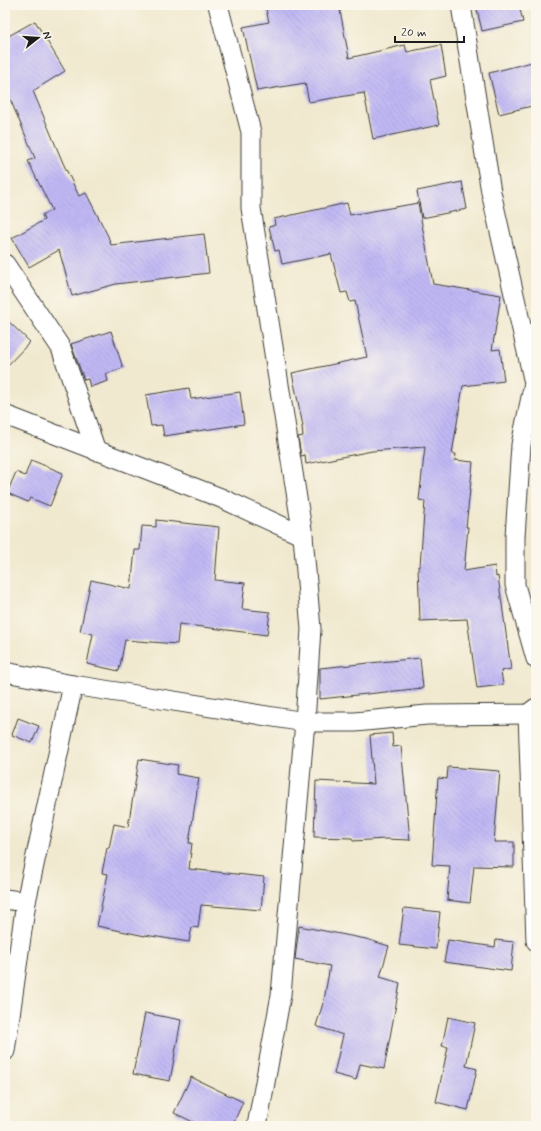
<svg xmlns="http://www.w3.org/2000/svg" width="541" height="1131" viewBox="0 0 541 1131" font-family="Mynerve,sans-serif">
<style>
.building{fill:url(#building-back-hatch)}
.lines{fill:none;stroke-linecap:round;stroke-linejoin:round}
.minor-casing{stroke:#3c3b37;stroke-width:21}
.minor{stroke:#fff;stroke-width:19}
</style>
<defs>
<pattern id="building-back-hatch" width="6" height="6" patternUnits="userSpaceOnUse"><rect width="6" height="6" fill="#c0b8f4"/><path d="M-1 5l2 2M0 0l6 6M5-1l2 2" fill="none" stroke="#a49ed1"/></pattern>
</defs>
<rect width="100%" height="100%" fill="#fbf7ec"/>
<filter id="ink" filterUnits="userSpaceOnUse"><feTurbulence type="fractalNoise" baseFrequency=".025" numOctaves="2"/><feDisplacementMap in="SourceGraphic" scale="8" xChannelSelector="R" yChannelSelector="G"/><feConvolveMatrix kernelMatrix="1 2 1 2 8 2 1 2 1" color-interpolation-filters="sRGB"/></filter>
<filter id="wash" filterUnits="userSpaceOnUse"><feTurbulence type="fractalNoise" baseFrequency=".012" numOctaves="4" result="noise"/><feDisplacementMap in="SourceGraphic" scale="16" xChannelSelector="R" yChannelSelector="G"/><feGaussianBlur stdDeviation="0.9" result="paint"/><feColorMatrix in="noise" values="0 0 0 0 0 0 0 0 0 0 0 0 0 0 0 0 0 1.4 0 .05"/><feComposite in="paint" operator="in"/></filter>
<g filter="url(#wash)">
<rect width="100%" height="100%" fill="#f0e9cf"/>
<g id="blocks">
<!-- building -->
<g class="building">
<polygon points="265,5 339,5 349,58 405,45 407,52 441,45 446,76 430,80 439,125 373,139 364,93 309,102 305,83 257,91 243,27 269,22"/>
<polygon points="476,5 519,5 523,22 482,31"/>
<polygon points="35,21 65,71 33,91 63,163 79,196 86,193 108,236 111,245 204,234 209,273 116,284 72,296 59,250 29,267 12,238 44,220 42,215 52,210 28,161 35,158 5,87 5,38"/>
<polygon points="536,61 536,105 499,114 489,73"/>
<polygon points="462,182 467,209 422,218 417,191"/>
<polygon points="347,203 350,215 418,203 433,284 501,295 492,350 500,349 504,381 463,386 452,454 456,454 455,460 473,462 466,527 468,527 464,571 495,566 496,577 498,576 511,669 501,671 503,685 477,688 467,619 420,621 418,566 420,566 425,501 419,500 425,447 372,451 306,464 305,455 301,456 298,437 303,436 302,426 303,426 292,373 367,357 355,301 350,302 347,292 341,293 331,254 282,264 279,250 275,251 269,227 275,225 274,219"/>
<polygon points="5,318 30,342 5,368"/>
<polygon points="111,331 123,368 106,374 108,381 90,387 88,379 84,380 71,344"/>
<polygon points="189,388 191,399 240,392 244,424 164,436 162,425 151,426 146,395"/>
<polygon points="31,460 63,473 50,506 30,498 28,502 7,493 16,472 25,476"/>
<polygon points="156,520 219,527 215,580 245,583 242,609 270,612 267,635 179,624 177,644 125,640 119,671 87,664 93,634 80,631 91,580 131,589 135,550 140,550 142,526 156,527"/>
<polygon points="420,658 423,688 320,699 320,668"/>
<polygon points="18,718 39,726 32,743 12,735"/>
<polygon points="392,733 393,747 401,746 410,840 385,839 353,841 352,838 314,837 316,781 374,784 370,735"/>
<polygon points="139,759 178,765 176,774 199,778 189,843 192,843 189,869 264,877 261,910 201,905 198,928 192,927 189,942 145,935 145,936 97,926 108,874 102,873 107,848 109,848 114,824 128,827"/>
<polygon points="448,767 500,771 494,842 514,842 514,867 474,866 470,903 447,900 450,866 432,865 438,778 447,779"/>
<polygon points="404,908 440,912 436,949 399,945"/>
<polygon points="299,926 366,939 389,946 380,977 400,983 384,1069 360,1064 356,1080 334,1074 343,1035 316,1026 324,1000 330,966 295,959"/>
<polygon points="448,940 495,947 496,940 514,942 511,971 444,962"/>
<polygon points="145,1013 181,1020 170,1081 133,1074"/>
<polygon points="448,1017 475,1023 466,1066 477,1069 468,1110 436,1102 448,1047 442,1046"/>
<polygon points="191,1077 243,1102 232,1126 202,1126 174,1113"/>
</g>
</g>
</g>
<g filter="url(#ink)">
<use href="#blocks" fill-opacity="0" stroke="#3c3b37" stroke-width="1"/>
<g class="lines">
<!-- minor casing -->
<g class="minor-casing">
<g id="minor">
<polyline points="218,5 251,132 251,208 303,536 311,629 305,722 281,995 257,1126"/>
<polyline points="461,5 491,192 534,383 521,445 515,537 515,585 536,659"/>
<polyline points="5,264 61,348 96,451"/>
<polyline points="5,415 221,498 303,536"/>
<polyline points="5,672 73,685 305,722 355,722 427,715 528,714 536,708"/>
<polyline points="528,714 536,941"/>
<polyline points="5,899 26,902"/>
<polyline points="5,1051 26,902 73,685"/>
</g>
</g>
<!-- minor -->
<use href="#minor" class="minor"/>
</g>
</g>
<!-- margin -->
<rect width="541" height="1131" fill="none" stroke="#fbf7ec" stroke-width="20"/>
<!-- north arrow -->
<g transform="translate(38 38) rotate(73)" stroke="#fbf7ec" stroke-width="3" paint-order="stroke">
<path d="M0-3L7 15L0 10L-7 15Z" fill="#1c1c1c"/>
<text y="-6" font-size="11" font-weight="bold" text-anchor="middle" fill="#1c1c1c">N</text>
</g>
<!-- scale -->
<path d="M395 36v6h69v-6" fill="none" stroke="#1c1c1c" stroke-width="2"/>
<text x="401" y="36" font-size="12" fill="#1c1c1c" stroke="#fbf7ec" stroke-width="3" paint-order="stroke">20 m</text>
</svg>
